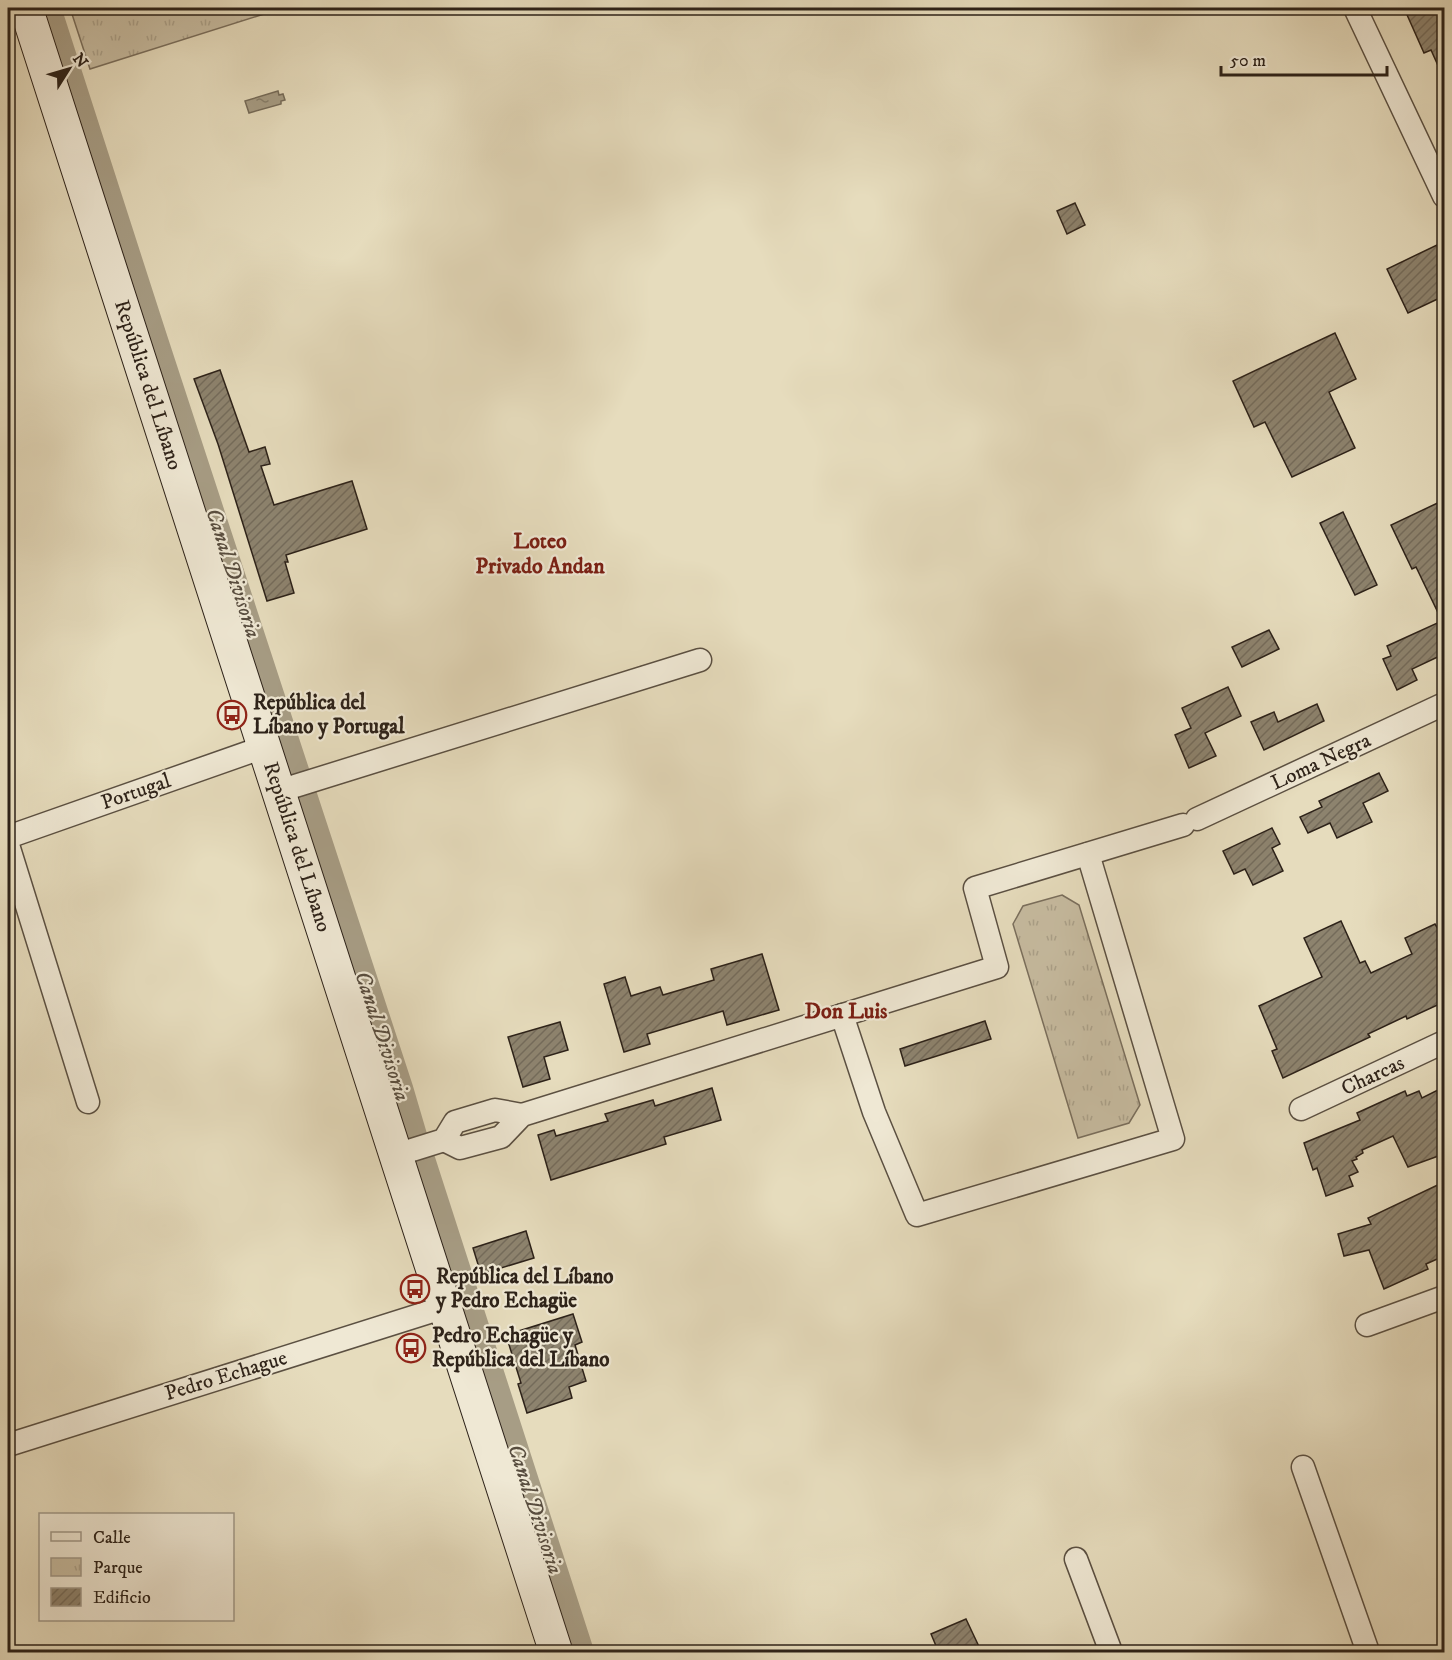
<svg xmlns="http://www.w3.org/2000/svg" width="1452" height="1660" viewBox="0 0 1452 1660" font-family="'IM FELL DW Pica',serif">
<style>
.park{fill:url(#park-tufts);stroke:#7a6f5d;stroke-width:1.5}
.water{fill:url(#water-ripples);stroke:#766c5a;stroke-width:1.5}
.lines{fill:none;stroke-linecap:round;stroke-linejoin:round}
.canal{stroke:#a79d85;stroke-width:24}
.building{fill:url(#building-hatch);stroke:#2d2219;stroke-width:1.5}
.street-casing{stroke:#5b5042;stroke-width:25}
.secondary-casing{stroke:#2d2219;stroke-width:35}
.street{stroke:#efe8d4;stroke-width:22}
.secondary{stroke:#efe8d4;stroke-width:33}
.labels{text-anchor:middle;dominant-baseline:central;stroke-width:4.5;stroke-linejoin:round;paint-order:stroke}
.street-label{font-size:21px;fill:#2d2219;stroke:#efe8d4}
.poi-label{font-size:21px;font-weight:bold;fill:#2d2219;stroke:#efe8d4;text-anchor:start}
.neighbourhood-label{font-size:22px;font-weight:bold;fill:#7a1f14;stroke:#efe8d4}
.water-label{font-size:22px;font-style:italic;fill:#584d3f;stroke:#efe8d4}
</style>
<defs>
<pattern id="park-tufts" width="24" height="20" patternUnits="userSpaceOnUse" patternTransform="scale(1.5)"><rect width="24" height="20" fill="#c7bca1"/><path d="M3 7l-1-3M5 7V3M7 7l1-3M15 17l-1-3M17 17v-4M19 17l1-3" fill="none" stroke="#aba18a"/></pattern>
<pattern id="water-ripples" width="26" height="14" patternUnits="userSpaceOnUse" patternTransform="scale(1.5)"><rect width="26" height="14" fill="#a79d85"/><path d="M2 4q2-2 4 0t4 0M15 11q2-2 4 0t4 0" fill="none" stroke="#88806c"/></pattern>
<pattern id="building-hatch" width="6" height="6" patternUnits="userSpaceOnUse" patternTransform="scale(1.5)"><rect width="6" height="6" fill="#8d836e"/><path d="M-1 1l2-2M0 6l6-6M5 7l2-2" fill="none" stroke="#746b5a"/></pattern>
</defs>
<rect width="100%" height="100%" fill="#e6dcbd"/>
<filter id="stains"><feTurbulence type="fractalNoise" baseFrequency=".00333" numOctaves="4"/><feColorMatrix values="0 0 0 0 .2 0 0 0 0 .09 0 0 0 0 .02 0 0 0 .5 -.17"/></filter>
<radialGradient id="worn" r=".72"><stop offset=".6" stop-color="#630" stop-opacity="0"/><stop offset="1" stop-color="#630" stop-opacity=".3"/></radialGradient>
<!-- park -->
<g class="park">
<polygon points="70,8 283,8 90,69"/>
<polygon points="1062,895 1079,905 1140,1105 1129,1123 1078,1138 1013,924 1023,906"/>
</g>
<!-- water -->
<polygon class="water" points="278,91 279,95 283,94 285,100 281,101 281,104 249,113 245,101"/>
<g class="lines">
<!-- canal -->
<g class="canal">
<polyline points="49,8 154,334 401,1088 416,1139"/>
<polyline points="423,1159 582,1652"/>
</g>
</g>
<!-- building -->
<g class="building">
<polygon points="1404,8 1444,8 1444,79 1431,50 1424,53"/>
<polygon points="1075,203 1085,225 1067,234 1057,211"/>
<polygon points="1437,245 1444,262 1444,296 1408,313 1387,269"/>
<polygon points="1335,333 1356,379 1329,392 1355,448 1292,477 1265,422 1254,427 1233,381"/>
<polygon points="220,370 249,452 265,447 270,464 261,466 274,505 352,481 367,529 286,555 288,562 285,562 294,593 267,601 218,444 194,379"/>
<polygon points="1444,500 1444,654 1412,669 1417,680 1397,690 1383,659 1391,656 1387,646 1442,621 1416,567 1412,569 1391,525"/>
<polygon points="1343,512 1377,585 1355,595 1320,523"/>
<polygon points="1269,630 1279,649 1242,667 1232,647"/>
<polygon points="1228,687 1241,716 1205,733 1216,756 1189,768 1175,735 1191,728 1182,708"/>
<polygon points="1317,704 1324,721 1264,750 1251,722 1274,712 1278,722"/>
<polygon points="1379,773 1388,791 1363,803 1372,822 1337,838 1330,823 1308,833 1300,817 1322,807 1319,801"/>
<polygon points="1272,828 1280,844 1272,848 1283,871 1253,885 1245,869 1234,874 1223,851"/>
<polygon points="1341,921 1360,963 1365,961 1371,973 1412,954 1405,938 1435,924 1438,929 1444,926 1444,1002 1407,1019 1406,1016 1368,1034 1370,1037 1283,1078 1272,1051 1277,1049 1259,1006 1322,977 1304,938"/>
<polygon points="762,954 779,1010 727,1025 723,1011 647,1034 650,1044 624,1052 604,984 625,977 631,996 660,987 663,995 714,980 711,969"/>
<polygon points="985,1021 991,1039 905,1066 900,1049"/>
<polygon points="560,1022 568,1050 544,1057 550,1079 523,1087 508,1037"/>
<polygon points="1444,1087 1444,1154 1408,1167 1393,1136 1362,1150 1363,1153 1356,1157 1357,1159 1352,1161 1358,1172 1349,1176 1353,1186 1326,1196 1317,1168 1313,1170 1304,1143 1360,1120 1357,1113 1405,1091 1407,1096 1419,1091 1422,1098"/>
<polygon points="712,1088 721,1120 664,1137 666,1144 551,1180 538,1135 554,1130 556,1136 608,1121 605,1114 653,1100 655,1106"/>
<polygon points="1444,1182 1444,1256 1426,1264 1428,1269 1384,1289 1369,1250 1344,1256 1338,1234 1371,1224 1368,1218"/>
<polygon points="526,1231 534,1258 481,1274 473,1248"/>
<polygon points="573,1314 582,1342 575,1345 586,1381 569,1387 572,1398 527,1413 518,1384 521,1383 506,1335"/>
<polygon points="966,1619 982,1653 939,1653 931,1634"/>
</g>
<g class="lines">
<!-- street casing -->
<g class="street-casing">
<g id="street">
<polyline points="1355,8 1444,196"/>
<polyline points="279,791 700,660"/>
<polyline points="1197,819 1444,704"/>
<polyline points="8,837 264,747"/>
<polyline points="8,845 88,1102"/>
<polyline points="842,1015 874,1112 917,1215 1173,1139 1088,854"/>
<polyline points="1301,1109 1444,1042"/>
<polyline points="444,1140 460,1148 501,1137 522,1115 997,967 975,888 1183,825"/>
<polyline points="396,1155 444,1140 455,1122 495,1110 522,1115"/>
<polyline points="1367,1325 1444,1297"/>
<polyline points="8,1445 445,1307"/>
<polyline points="1303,1467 1368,1652"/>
<polyline points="1076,1559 1111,1652"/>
</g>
</g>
<!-- secondary casing -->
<g class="secondary-casing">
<polyline id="secondary" points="26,8 556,1652"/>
</g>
<!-- street -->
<use href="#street" class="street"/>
<!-- secondary -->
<use href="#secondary" class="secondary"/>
</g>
<!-- icons -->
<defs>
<g id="bus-ring" transform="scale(1.5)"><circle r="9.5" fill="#efe8d4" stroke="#8f2418" stroke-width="1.5"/><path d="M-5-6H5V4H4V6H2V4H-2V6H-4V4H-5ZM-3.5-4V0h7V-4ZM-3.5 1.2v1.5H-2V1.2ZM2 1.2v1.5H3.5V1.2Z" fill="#8f2418"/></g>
</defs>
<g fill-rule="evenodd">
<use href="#bus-ring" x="232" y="715"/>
<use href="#bus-ring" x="415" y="1289"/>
<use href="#bus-ring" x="411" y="1348"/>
</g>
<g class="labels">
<!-- street labels -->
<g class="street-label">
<text transform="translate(148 385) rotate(72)">República del Líbano</text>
<text transform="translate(1321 762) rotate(-25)">Loma Negra</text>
<text transform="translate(136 792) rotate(-19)">Portugal</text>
<text transform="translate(297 847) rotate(72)">República del Líbano</text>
<text transform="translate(1373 1076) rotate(-25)">Charcas</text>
<text transform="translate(226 1376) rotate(-17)">Pedro Echague</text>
</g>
<!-- poi labels -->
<g class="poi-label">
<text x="253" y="703">República del<tspan x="253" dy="24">Líbano y Portugal</tspan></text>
<text x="436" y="1277">República del Líbano<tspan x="436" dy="24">y Pedro Echagüe</tspan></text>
<text x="432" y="1336">Pedro Echagüe y<tspan x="432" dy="24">República del Líbano</tspan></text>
</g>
<!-- neighbourhood labels -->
<g class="neighbourhood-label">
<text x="540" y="541">Loteo<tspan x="540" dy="25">Privado Andan</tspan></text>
<text x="846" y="1011">Don Luis</text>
</g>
<!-- water labels -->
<g class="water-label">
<text transform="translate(233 573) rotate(72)">Canal Divisoria</text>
<text transform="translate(382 1036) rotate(72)">Canal Divisoria</text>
<text transform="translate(535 1509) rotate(72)">Canal Divisoria</text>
</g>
</g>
<!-- margin -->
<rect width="1452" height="1660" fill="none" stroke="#e6dcbd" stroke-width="30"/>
<rect x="9" y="9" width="1434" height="1642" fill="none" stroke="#2d2219" stroke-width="3"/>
<rect x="15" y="15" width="1422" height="1630" fill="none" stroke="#2d2219" stroke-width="1.5"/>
<!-- legend -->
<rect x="39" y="1513" width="195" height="108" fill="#efe8d4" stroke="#a19989" stroke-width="1.5"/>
<rect x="51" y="1532" width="30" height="9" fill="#efe8d4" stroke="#a19989" stroke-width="1.5"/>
<text x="93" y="1543" font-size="18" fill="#2d2219">Calle</text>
<rect x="51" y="1558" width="30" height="18" fill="url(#park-tufts)" stroke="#a19989" stroke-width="1.5"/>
<text x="93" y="1573" font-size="18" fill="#2d2219">Parque</text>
<rect x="51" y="1588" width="30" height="18" fill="url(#building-hatch)" stroke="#a19989" stroke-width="1.5"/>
<text x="93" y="1603" font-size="18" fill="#2d2219">Edificio</text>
<!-- north arrow -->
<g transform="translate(69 69) rotate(53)" stroke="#efe8d4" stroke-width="4.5" paint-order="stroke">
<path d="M0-4.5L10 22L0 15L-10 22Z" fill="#2d2219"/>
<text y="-9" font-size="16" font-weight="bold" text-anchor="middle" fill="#2d2219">N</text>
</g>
<!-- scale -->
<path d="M1221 66v9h166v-9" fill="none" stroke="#2d2219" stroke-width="3"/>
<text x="1230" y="66" font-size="18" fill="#2d2219" stroke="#efe8d4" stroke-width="4.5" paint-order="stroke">50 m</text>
<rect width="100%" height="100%" filter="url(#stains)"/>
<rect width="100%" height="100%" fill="url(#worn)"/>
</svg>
